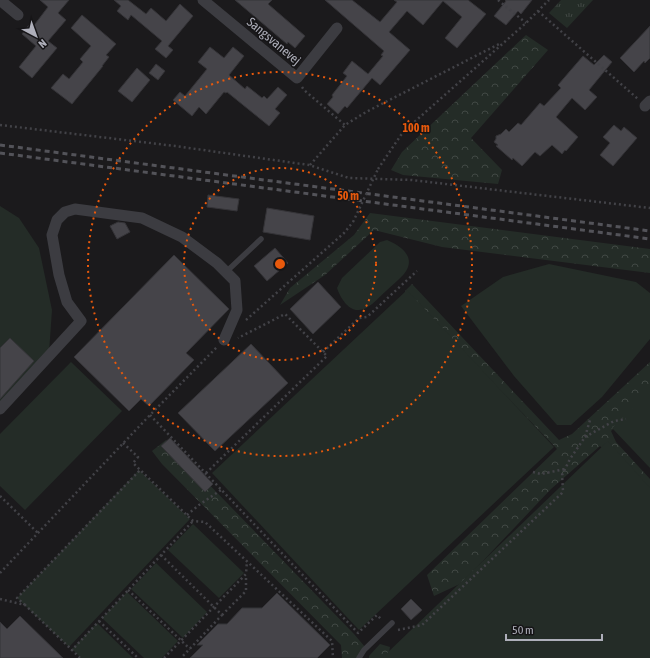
<svg xmlns="http://www.w3.org/2000/svg" width="650" height="658" viewBox="0 0 650 658" font-family="'Asap Condensed',sans-serif">
<style>
.grass{fill:url(#grass-tufts)}
.forest{fill:url(#forest-crowns)}
.park{fill:#242c27}
.building{fill:#454449;stroke:#353438}
.lines{fill:none;stroke-linecap:round;stroke-linejoin:round}
.path{stroke:#424247;stroke-width:2.5;stroke-dasharray:2 3;stroke-linecap:butt}
.service{stroke:#3c3c41;stroke-width:5.5}
.minor{stroke:#3c3c41;stroke-width:11}
.rail{stroke:#535359;stroke-width:3;stroke-dasharray:5 4;stroke-linecap:butt}
.path-bridge{stroke:#424247;stroke-width:2.5;stroke-dasharray:2 3;stroke-linecap:butt}
.ring{fill:none;stroke:#e8590c;stroke-width:2;stroke-dasharray:2 4}
.labels{text-anchor:middle;dominant-baseline:central;stroke-width:3;stroke-linejoin:round;paint-order:stroke}
.street-label{font-size:13px;fill:#aeafba;stroke:#161517}
.centre{fill:#e8590c;stroke:#161517;stroke-width:2}
.ring-label{font-size:12px;text-anchor:middle;font-weight:bold;fill:#e8590c;stroke:#161517;stroke-width:3;stroke-linejoin:round;paint-order:stroke}
</style>
<defs>
<pattern id="grass-tufts" width="24" height="20" patternUnits="userSpaceOnUse"><rect width="24" height="20" fill="#242c27"/><path d="M3 7l-1-3M5 7V3M7 7l1-3M15 17l-1-3M17 17v-4M19 17l1-3" fill="none" stroke="#414844"/></pattern>
<pattern id="forest-crowns" width="20" height="18" patternUnits="userSpaceOnUse"><rect width="20" height="18" fill="#242c27"/><path d="M2 6a3 3 0 1 1 6 0M12 15a3 3 0 1 1 6 0" fill="none" stroke="#414844"/></pattern>
</defs>
<rect width="100%" height="100%" fill="#1b1a1c"/>
<!-- grass -->
<polygon class="grass" points="561,0 593,0 567,28 549,13"/>
<!-- forest -->
<g class="forest">
<polygon points="526,35 548,50 471,138 502,170 498,184 403,175 391,170 402,152"/>
<polygon points="370,213 650,249 650,273 442,247 374,230 325,275 280,305 290,288 354,235"/>
<polygon points="412,284 559,440 572,434 650,362 650,394 611,431 616,442 650,479 650,501 600,446 551,489 462,583 434,596 427,575 557,449 405,291"/>
<polygon points="166,440 354,634 365,647 359,658 342,658 341,645 162,464 152,451"/>
<polygon points="380,644 390,647 388,658 369,658 369,656"/>
</g>
<!-- park -->
<g class="park">
<polygon points="0,206 19,218 39,248 52,310 49,353 0,406"/>
<path d="M387 240C402 246 417 258 404 274 399 280 392 285 386 291 379 297 369 310 359 310 348 311 340 297 337 288L342 278 380 242Z"/>
<polygon points="549,264 636,282 650,293 650,339 602,397 571,425 557,425 514,376 461,306 503,277"/>
<polygon points="407,290 554,447 359,630 212,473"/>
<polygon points="71,362 122,411 25,510 0,486 0,434"/>
<polygon points="650,391 650,468 612,428"/>
<polygon points="608,441 650,488 650,658 388,658 385,655"/>
<polygon points="139,470 190,519 69,647 17,598"/>
<polygon points="193,524 244,573 219,598 168,550"/>
<polygon points="156,563 207,612 183,638 131,589"/>
<polygon points="127,592 178,641 162,658 144,658 102,618"/>
<polygon points="97,623 133,658 81,658 72,649"/>
</g>
<!-- building -->
<g class="building">
<polygon points="40,0 69,0 58,13 66,20 48,41 57,48 32,78 19,67 36,46 22,34 29,25 32,28 48,7"/>
<polygon points="114,0 128,0 146,14 151,8 166,21 180,4 193,16 168,46 173,50 166,58 155,49 162,41 131,15 128,20 117,11 121,6"/>
<polygon points="235,0 272,0 268,4 305,36 295,48 288,42 287,44"/>
<polygon points="325,0 352,0 380,22 397,2 394,0 468,0 486,14 457,48 445,38 462,17 443,1 423,25 407,11 389,32 410,50 380,85 372,78 347,108 345,106 338,114 327,104 333,97 332,95 347,76 343,73 352,61 368,74 383,56 381,55 384,51"/>
<polygon points="505,0 532,0 521,14 518,11 506,25 494,16 506,1"/>
<polygon points="82,15 116,44 106,55 109,57 102,66 103,66 72,104 51,88 63,74 69,79 83,62 80,59 91,46 71,28"/>
<polygon points="650,26 650,58 645,63 644,61 634,72 620,58"/>
<polygon points="210,47 224,58 233,47 244,56 229,75 245,89 247,86 262,98 264,96 267,99 278,87 287,95 275,109 280,113 269,126 227,92 226,93 224,92 206,114 199,107 192,116 173,100 180,92 185,96 207,69 198,62"/>
<polygon points="604,55 612,62 589,90 597,97 585,110 572,98 556,117 578,137 566,151 565,150 562,154 552,145 540,156 535,152 522,166 513,158 512,160 496,146 498,145 494,142 496,139 496,136 501,134 506,129 509,132 518,123 521,125 540,103 544,106 561,88 558,85 583,56 594,65"/>
<polygon points="156,64 165,71 158,80 149,73"/>
<polygon points="137,68 150,80 132,102 118,91"/>
<polygon points="614,125 621,131 624,127 637,138 613,166 600,155 610,143 603,137"/>
<polygon points="208,195 239,199 237,211 207,207"/>
<polygon points="267,208 314,216 310,240 263,232"/>
<polygon points="118,222 125,223 130,232 117,239 110,226"/>
<polygon points="275,248 288,263 267,281 254,266"/>
<polygon points="174,255 229,309 186,353 194,360 149,406 141,399 129,411 74,357"/>
<polygon points="318,282 341,307 313,334 290,309"/>
<polygon points="10,338 34,361 0,399 0,348"/>
<polygon points="251,344 288,383 215,451 178,413"/>
<polygon points="170,438 213,484 205,492 161,446"/>
<polygon points="277,593 330,645 317,658 190,658 203,645 197,645 218,624 227,624 242,608 262,608"/>
<polygon points="411,599 422,610 411,620 401,609"/>
<polygon points="20,616 63,658 0,658 0,622 7,629"/>
</g>
<g class="lines">
<!-- path -->
<g class="path">
<polyline points="498,0 526,23"/>
<polyline points="538,11 638,99"/>
<polyline points="302,87 304,90 345,125"/>
<polyline points="0,125 175,146 309,165 349,178 412,180 650,208"/>
<polyline points="310,165 345,125 366,112 499,44"/>
<polyline points="378,169 403,132 526,23 549,0"/>
<polyline points="246,320 344,233 353,222"/>
<polyline points="323,352 359,318 367,317 417,271"/>
<polyline points="150,415 358,633 377,615 382,620"/>
<polyline points="585,437 614,421 626,419"/>
<polyline points="123,443 138,457 133,463 193,521 205,522 332,641 333,658"/>
<polyline points="533,472 541,474 565,469"/>
<polyline points="206,473 327,356 285,314 238,338"/>
<polyline points="0,496 38,533"/>
<polyline points="187,515 199,505 221,490"/>
<polyline points="161,555 222,615 181,658"/>
<polyline points="0,573 150,415 217,347"/>
<polyline points="128,590 190,649"/>
<polyline points="0,599 25,605 72,650"/>
<polyline points="25,605 17,598 140,470"/>
<polyline points="222,615 246,591 246,575"/>
<polyline points="99,621 138,658"/>
<polyline points="398,630 422,625 562,493 563,491 562,475 570,459 585,437 590,420"/>
<polyline points="80,658 72,650 193,521"/>
<polyline points="164,658 246,574 247,561"/>
</g>
<!-- service -->
<g class="service">
<polyline points="226,272 261,239"/>
<polyline points="359,658 364,650 392,623"/>
</g>
<!-- minor -->
<g class="minor">
<polyline points="0,0 18,15"/>
<polyline points="203,0 297,78 337,28"/>
<polyline points="645,106 650,101"/>
<polyline points="0,409 81,321 67,302 59,275 52,235 57,220 65,212 75,209 142,218 182,237 217,263 235,281 237,310 224,340"/>
</g>
<!-- rail -->
<g class="rail">
<polyline points="0,145 650,231"/>
<polyline points="0,153 650,239"/>
</g>
<!-- path-bridge -->
<polyline class="path-bridge" points="353,222 378,169"/>
</g>
<!-- distance rings -->
<g class="ring">
<circle cx="280" cy="264" r="96"/>
<circle cx="280" cy="264" r="192"/>
</g>
<g class="labels">
<!-- street labels -->
<g class="street-label">
<text transform="translate(274 41) rotate(40)">Sangsvanevej</text>
</g>
</g>
<circle cx="280" cy="264" r="6" class="centre"/>
<g class="ring-label">
<text x="416" y="132">100 m</text>
<text x="348" y="200">50 m</text>
</g>
<!-- north arrow -->
<g transform="translate(36 36) rotate(139)" stroke="#161517" stroke-width="3" paint-order="stroke">
<path d="M0-3L7 15L0 10L-7 15Z" fill="#aeafba"/>
<text y="-6" font-size="11" font-weight="bold" text-anchor="middle" fill="#aeafba">N</text>
</g>
<!-- scale -->
<path d="M506 634v6h96v-6" fill="none" stroke="#aeafba" stroke-width="2"/>
<text x="512" y="634" font-size="12" fill="#aeafba" stroke="#161517" stroke-width="3" paint-order="stroke">50 m</text>
</svg>
